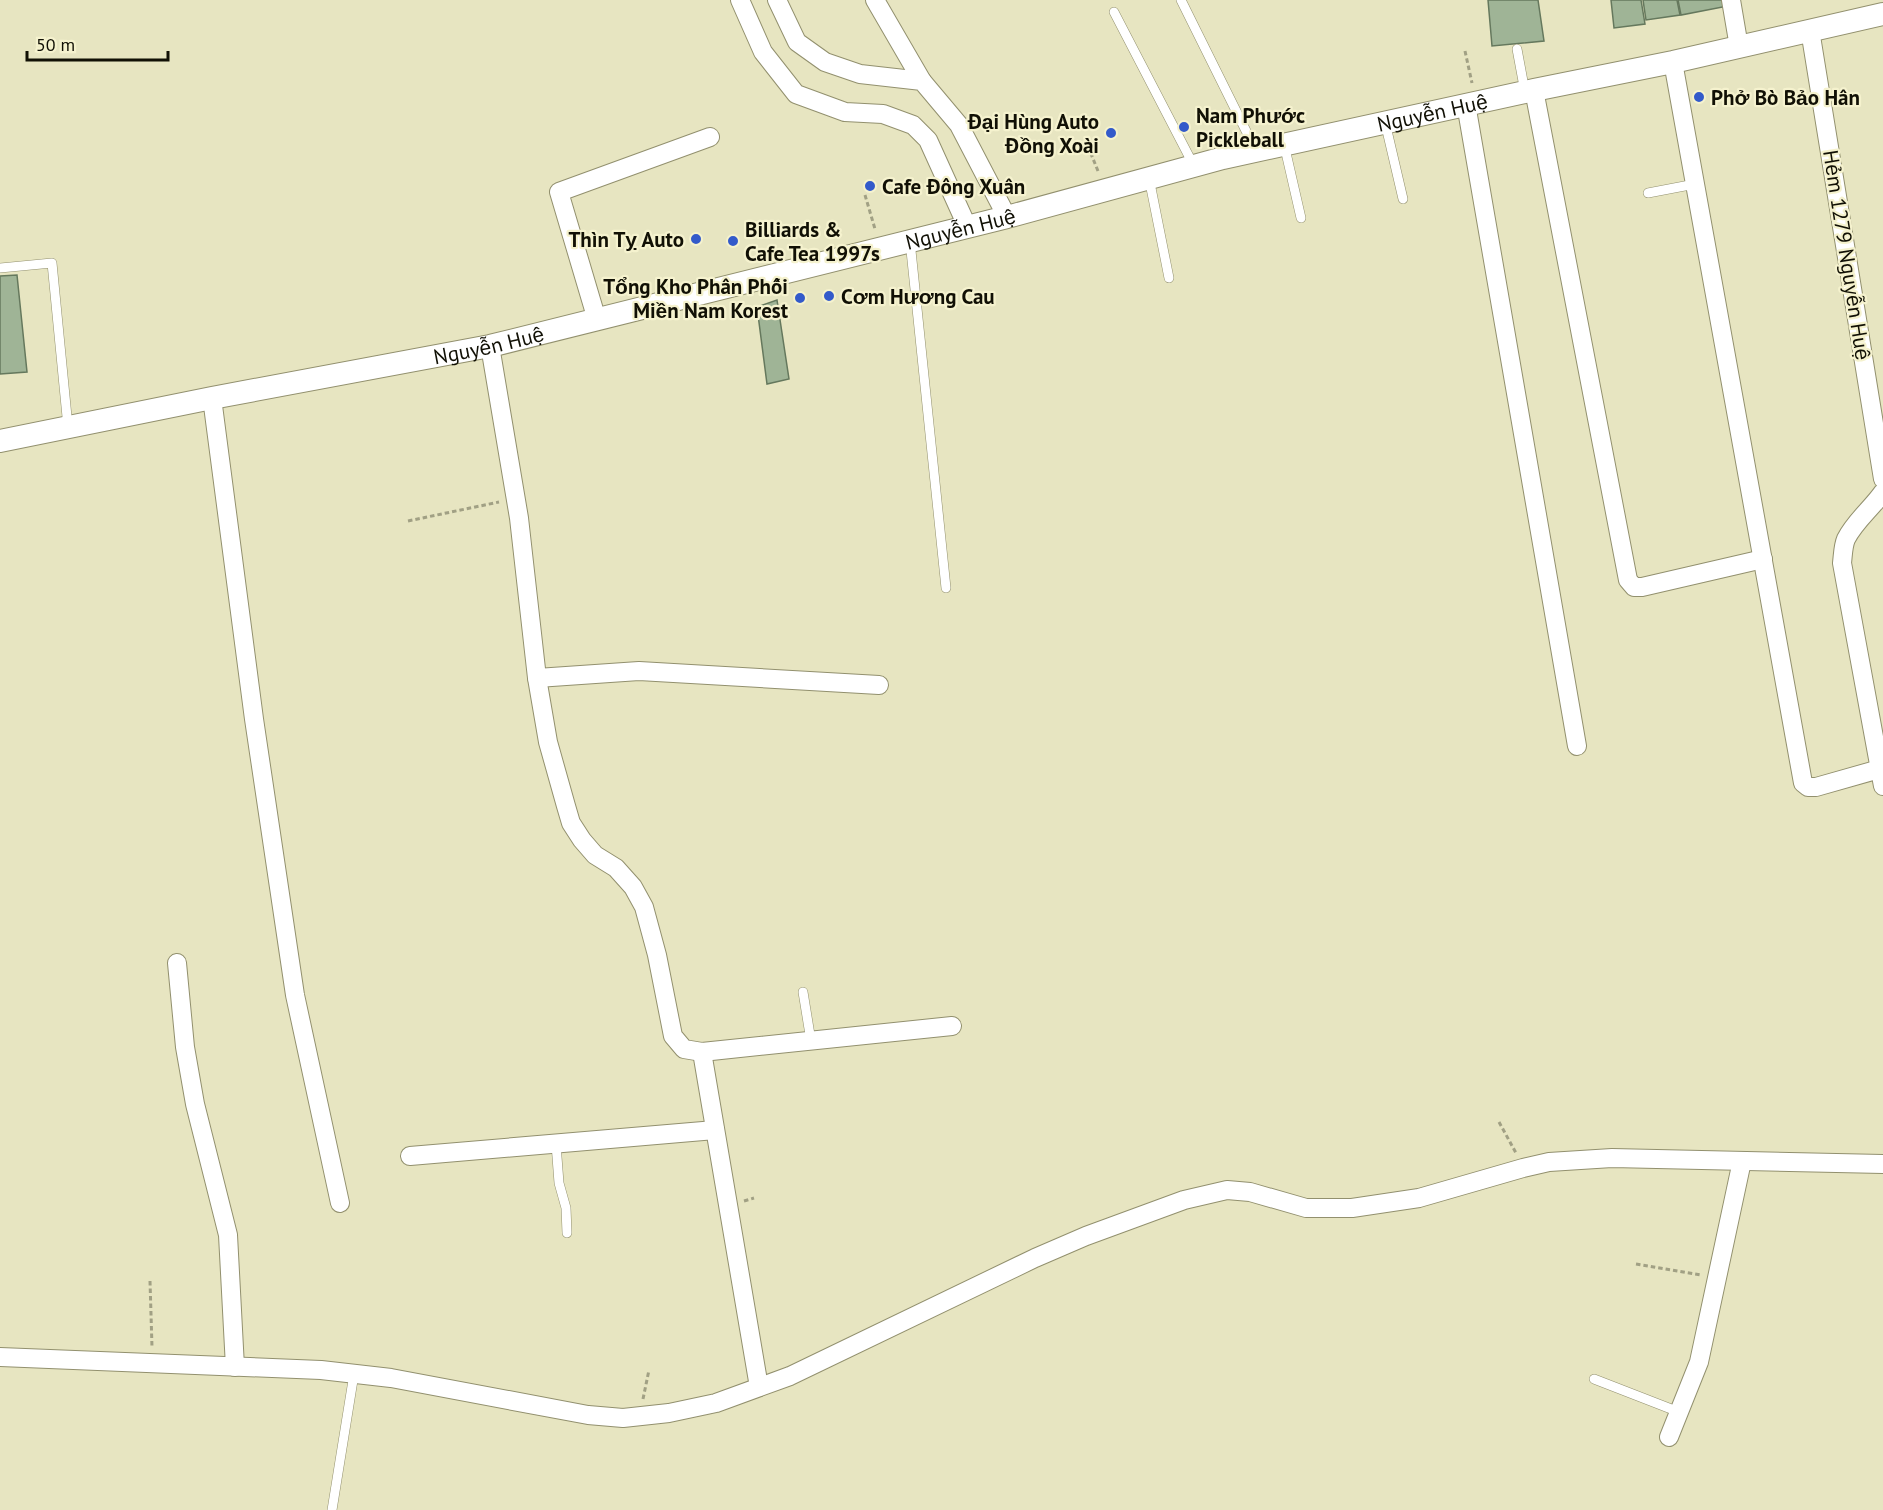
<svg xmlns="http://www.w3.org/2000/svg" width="1883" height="1510" viewBox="0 0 1883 1510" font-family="'PT Sans',sans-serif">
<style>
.building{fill:#9fb496;stroke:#65785d;stroke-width:1.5}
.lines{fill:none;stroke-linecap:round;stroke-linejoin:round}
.service-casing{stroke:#92906e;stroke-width:10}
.minor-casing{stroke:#92906e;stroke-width:20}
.tertiary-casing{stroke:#92906e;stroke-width:24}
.path{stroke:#a1a084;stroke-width:3;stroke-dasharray:4.5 3;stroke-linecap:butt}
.service{stroke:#fff;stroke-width:9}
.minor{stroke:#fff;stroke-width:18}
.tertiary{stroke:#fff;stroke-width:22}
.poi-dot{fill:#335aca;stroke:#f5f2ce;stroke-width:2}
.labels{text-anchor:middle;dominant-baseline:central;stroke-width:4.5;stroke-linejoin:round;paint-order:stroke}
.poi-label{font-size:21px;font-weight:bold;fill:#111005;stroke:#f5f2ce;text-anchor:start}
.street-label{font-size:21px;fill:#111005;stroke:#f5f2ce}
</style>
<rect width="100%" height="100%" fill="#e7e5c1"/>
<!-- building -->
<g class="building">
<polygon points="1488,0 1538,0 1544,41 1492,46"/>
<polygon points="1611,0 1641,0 1645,24 1614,28"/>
<polygon points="1643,0 1677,0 1680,15 1646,20"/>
<polygon points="1678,0 1727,0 1728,6 1681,15"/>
<polygon points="17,275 27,372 0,374 0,276"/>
<polygon points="777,300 789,379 767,384 757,307"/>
</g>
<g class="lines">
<!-- service casing -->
<g class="service-casing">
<g id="service">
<polyline points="1181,0 1256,151"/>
<polyline points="1114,12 1194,166"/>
<polyline points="1517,49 1525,92"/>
<polyline points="1385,122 1403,199"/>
<polyline points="1284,144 1301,218"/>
<polyline points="1149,178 1169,278"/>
<polyline points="1648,193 1695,184"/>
<polyline points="910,241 946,588"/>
<polyline points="0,268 52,263 68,427"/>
<polyline points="803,992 811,1041"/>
<polyline points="556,1144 559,1183 566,1208 567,1233"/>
<polyline points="1594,1379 1679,1412"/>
<polyline points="332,1510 354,1374"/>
</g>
</g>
<!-- minor casing -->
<g class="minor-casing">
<g id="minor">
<polyline points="740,0 763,52 796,94 845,112 883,114 913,125 928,140 967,226"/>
<polyline points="777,0 797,42 825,62 860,74 922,81 959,125 1007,217"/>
<polyline points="875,0 922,81"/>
<polyline points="1731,0 1739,47"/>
<polyline points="1810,30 1883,479"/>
<polyline points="1673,62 1803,783 1808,787 1816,787 1883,768"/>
<polyline points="1534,90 1628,580 1634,587 1642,587 1763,559"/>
<polyline points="1466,104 1577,746"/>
<polyline points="597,320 559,192 710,137"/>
<polyline points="490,346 519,518 537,678 548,742 566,806 571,823 582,840 595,855 616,868 633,887 644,907 657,955 673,1036 684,1049 702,1052 952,1026"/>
<polyline points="212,398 254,719 295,995 340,1203"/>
<path d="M1883 492C1872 508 1855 521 1846 539 1843 546 1843 555 1842 563L1883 786"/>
<polyline points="537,678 639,671 879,685"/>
<polyline points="177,963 185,1047 195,1104 228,1235 235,1367"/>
<polyline points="702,1052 759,1387"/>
<polyline points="410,1156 715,1130"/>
<polyline points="0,1357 321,1370 391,1378 588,1415 623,1418 669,1413 716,1403 790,1376 1035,1258 1086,1236 1184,1200 1227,1190 1250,1192 1306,1208 1352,1208 1419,1198 1523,1168 1549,1162 1612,1158 1883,1164"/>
<polyline points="1669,1437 1699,1362 1742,1161"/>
</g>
</g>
<!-- tertiary casing -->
<g class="tertiary-casing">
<g id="tertiary">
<path id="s1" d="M0 441 212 398 490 346 1007 217 1223 158 1534 90 1673 62 1883 14"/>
</g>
</g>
<!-- path -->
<g class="path">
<polyline points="1465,51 1472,83"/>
<polyline points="1085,139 1098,171"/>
<polyline points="865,195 875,229"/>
<polyline points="408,521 499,502"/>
<polyline points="1499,1122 1516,1153"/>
<polyline points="744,1201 754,1198"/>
<polyline points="1636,1264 1701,1275"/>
<polyline points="150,1281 152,1347"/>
<polyline points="643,1399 649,1370"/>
</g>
<!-- service -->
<use href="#service" class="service"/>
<!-- minor -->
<use href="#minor" class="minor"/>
<!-- tertiary -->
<use href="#tertiary" class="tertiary"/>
</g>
<!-- markers -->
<g class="poi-dot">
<circle cx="1699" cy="97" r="6"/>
<circle cx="1184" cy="127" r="6"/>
<circle cx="1111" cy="133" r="6"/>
<circle cx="870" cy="186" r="6"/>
<circle cx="696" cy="239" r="6"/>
<circle cx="733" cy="241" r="6"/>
<circle cx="829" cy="296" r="6"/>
<circle cx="800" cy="298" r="6"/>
</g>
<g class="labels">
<!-- poi labels -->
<g class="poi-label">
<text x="1711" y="97">Phở Bò Bảo Hân</text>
<text x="1196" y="115">Nam Phước<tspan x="1196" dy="24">Pickleball</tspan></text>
<text x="1099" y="121" text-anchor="end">Đại Hùng Auto<tspan x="1099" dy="24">Đồng Xoài</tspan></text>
<text x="882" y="186">Cafe Đông Xuân</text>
<text x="745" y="229">Billiards &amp;<tspan x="745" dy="24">Cafe Tea 1997s</tspan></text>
<text x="684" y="239" text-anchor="end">Thìn Tỵ Auto</text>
<text x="788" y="286" text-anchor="end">Tổng Kho Phân Phối<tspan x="788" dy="24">Miền Nam Korest</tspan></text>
<text x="841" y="296">Cơm Hương Cau</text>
</g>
<!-- street labels -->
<g class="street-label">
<text stroke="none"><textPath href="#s1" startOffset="1470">Nguyễn Huệ</textPath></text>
<text stroke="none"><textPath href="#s1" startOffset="984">Nguyễn Huệ</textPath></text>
<text transform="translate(1847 255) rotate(81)">Hẻm 1279 Nguyễn Huệ</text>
<text stroke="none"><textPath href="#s1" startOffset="498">Nguyễn Huệ</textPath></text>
</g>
</g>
<!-- scale -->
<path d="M27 51v9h141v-9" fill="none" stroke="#111005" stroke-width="3"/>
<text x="36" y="51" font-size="18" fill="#111005" stroke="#f5f2ce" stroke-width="4.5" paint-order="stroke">50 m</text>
</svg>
